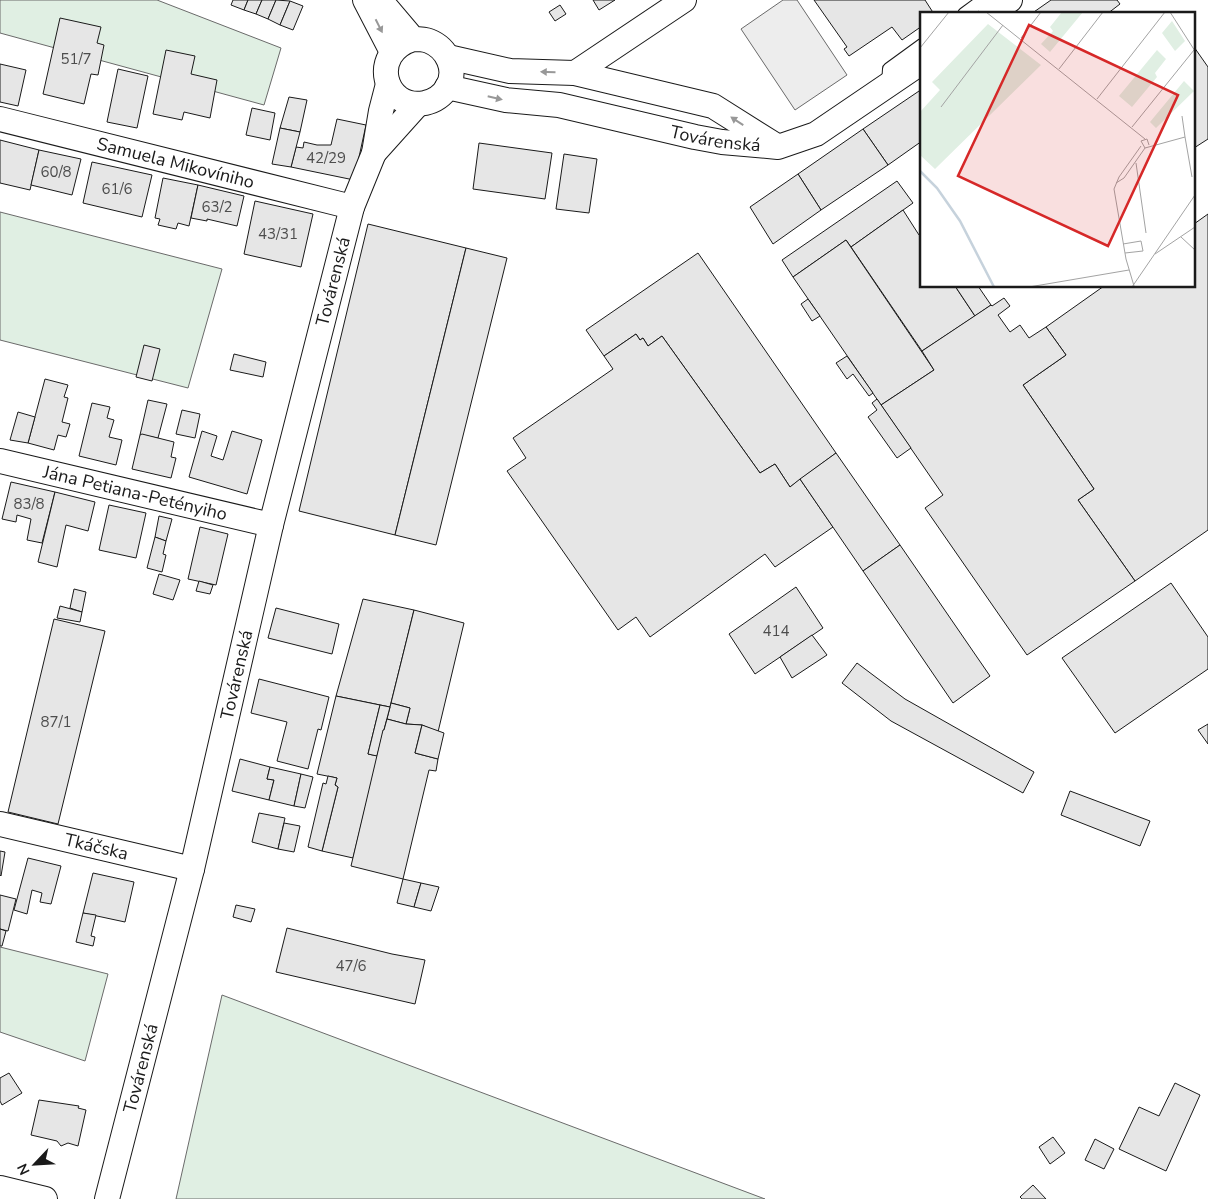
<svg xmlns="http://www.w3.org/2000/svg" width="1208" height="1199" viewBox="0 0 1208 1199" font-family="'Nunito Sans',sans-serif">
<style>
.garden{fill:#e0efe3;stroke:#6a6a6a}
.parking{fill:#ededed;stroke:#6a6a6a}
.building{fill:#e6e6e6;stroke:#1a1a1a}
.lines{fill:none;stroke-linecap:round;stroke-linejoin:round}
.service-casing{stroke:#1a1a1a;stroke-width:14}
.minor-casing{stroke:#1a1a1a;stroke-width:26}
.service{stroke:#fff;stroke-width:12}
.minor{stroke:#fff;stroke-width:24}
.oneway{fill:#989898}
.labels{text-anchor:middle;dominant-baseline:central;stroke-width:4;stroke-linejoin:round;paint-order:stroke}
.number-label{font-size:15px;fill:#4d4d4d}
.street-label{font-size:18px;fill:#1a1a1a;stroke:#fff}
.inset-river{fill:none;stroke:#c6d2dc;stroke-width:2.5}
.inset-road{fill:none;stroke:#a3a3a3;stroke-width:1}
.view{fill:#d62828;fill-opacity:0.15;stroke:#d62828;stroke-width:2.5}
.inset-edge{fill:none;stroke:#1a1a1a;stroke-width:2.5}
</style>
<rect width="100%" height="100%" fill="#fff"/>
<!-- garden -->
<g class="garden">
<polygon points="0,0 157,0 281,48 264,105 0,33"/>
<polygon points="0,212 222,269 188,388 0,340"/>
<polygon points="0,947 108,974 85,1061 0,1032"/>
<polygon points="222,995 765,1199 176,1199"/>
</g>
<!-- parking -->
<polygon class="parking" points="783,0 797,0 847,75 795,110 741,29"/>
<!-- building -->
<g class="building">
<polygon points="233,0 248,0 244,10 231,5"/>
<polygon points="248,0 262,0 256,14 244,10"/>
<polygon points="262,0 276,0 268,19 256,14"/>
<polygon points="276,0 290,1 280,25 268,19"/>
<polygon points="593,0 615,0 599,10"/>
<polygon points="814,0 925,0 934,14 922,14 922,26 902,40 892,27 849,56 844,49 847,47"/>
<polygon points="1051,0 1117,0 1120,4 1107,14 1031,14"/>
<polygon points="290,1 303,6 293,30 280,25"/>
<polygon points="560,5 566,14 555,21 549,12"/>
<polygon points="60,18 101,27 97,43 104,45 98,75 91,74 84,104 43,94"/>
<polygon points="1194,47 1208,67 1208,139 1194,148"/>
<polygon points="166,50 195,56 191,74 217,80 210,118 184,112 182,120 153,114"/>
<polygon points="0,64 26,70 18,106 0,102"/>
<polygon points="118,69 148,76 137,128 107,122"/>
<polygon points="922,89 922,141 888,165 863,129"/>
<polygon points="289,97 307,100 300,132 280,128"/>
<polygon points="252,108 275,113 270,140 246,135"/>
<polygon points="337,119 366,125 354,180 291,167 296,147 303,148 304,142 317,145 331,145"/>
<polygon points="280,128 300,132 291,167 272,164"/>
<polygon points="863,129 888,165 821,210 798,174"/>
<polygon points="0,140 39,150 30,190 0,183"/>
<polygon points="479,143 552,153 545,199 473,189"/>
<polygon points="39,150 81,159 72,195 31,185"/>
<polygon points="564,154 597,159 589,213 556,209"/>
<polygon points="92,162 152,175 142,217 83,203"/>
<polygon points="798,174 821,210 773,244 750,207"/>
<polygon points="163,178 198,185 189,226 178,223 176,229 158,225 160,219 155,218"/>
<polygon points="897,181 913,203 851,247 846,240 793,277 782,260"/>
<polygon points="198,185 244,196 237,226 207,219 207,221 191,218"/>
<polygon points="255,201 313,214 301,267 244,254"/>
<polygon points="903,210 919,235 922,233 922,286 955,286 975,316 922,351 851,247"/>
<polygon points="1208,214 1208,530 1135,581 1078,500 1094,489 1023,385 1066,355 1046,327 1104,286 1194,286 1194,224"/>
<polygon points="368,224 466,248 395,535 299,511"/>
<polygon points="846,240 934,370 881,405 793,277"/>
<polygon points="466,248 507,258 436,545 395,535"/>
<polygon points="698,253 836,453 790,487 775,464 760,473 662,336 648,346 643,338 640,340 636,334 604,356 586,330"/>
<polygon points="955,286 978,286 991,305 975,316"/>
<polygon points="1004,298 1010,306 998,315 1010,332 1020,325 1029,338 1046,327 1066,355 1023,385 1094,489 1078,500 1135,581 1027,655 925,508 943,495 881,405 934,370 922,351 991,305 992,306"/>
<polygon points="808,299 820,316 812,321 801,304"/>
<polygon points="636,334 640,340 643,338 648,346 662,336 760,473 775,464 790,487 800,479 833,527 775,567 765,554 650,637 636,617 618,630 507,471 526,458 513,438 613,369 604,356"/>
<polygon points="144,345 160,349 152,381 136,377"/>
<polygon points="234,354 266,362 263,377 230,370"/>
<polygon points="847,356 873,393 869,396 853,374 847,379 836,363"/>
<polygon points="45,379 68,385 64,397 68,398 62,422 70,424 66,437 58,435 54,450 28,443"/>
<polygon points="877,399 911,448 897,458 868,417 877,410 872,403"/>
<polygon points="148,400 167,404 158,438 140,435"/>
<polygon points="92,403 110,407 107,418 114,420 109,437 122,440 116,465 79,456"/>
<polygon points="182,410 200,414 195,438 176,434"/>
<polygon points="18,412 35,417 28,443 10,440"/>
<polygon points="202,431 217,436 211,456 223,460 232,431 262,440 247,494 189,477"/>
<polygon points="142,434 174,442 171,457 176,458 171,478 132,469 140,435"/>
<polygon points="836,453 900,545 863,571 800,479"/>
<polygon points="11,482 55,492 42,543 27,540 31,519 17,515 16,522 2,519"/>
<polygon points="55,492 95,502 88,531 66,525 57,567 38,562"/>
<polygon points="109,505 146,513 136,558 99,550"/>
<polygon points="159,516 172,519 166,541 155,537"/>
<polygon points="200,527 228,534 216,585 188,579"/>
<polygon points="155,537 166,541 163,554 166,555 162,572 147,568"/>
<polygon points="900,545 990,676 953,703 863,571"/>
<polygon points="159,574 180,580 173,600 153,594"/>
<polygon points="199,581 213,585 210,594 196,591"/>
<polygon points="1171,583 1208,637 1208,669 1115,733 1062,658"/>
<polygon points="796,587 823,628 755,674 729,634"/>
<polygon points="74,589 86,592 82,612 70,608"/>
<polygon points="363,599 414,610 390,707 336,696"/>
<polygon points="60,606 82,612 80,622 57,618"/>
<polygon points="276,608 339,624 332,654 268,638"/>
<polygon points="414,610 464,623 438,732 422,725 406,724 410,708 391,703"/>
<polygon points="54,619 105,631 58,824 8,812"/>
<polygon points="812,635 827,655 792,678 780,657"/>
<polygon points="857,663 905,699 1034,772 1023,793 891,721 842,683"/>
<polygon points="259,679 329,697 321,730 318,729 308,769 277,761 287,722 251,713"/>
<polygon points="336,696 380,705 368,754 378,756 353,858 322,851 338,787 335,785 337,778 317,774"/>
<polygon points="391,703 410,708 406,724 387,719"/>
<polygon points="380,705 390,707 377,756 368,754"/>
<polygon points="387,719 406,724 422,725 415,753 438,759 436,771 429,770 403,879 351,866 383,730 384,730"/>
<polygon points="1208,724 1208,744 1198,730"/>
<polygon points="422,725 444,733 438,759 415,753"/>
<polygon points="240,759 270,767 267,779 274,780 269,800 232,791"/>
<polygon points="270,767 301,774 294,806 269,800 274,780 267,779"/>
<polygon points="301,774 313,777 305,808 294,806"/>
<polygon points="328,776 337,778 335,785 338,787 322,851 308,847 323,783 326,784"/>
<polygon points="1070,791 1150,821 1140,846 1061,815"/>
<polygon points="259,813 285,818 278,849 252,842"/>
<polygon points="284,823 300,826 294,852 278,849"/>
<polygon points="0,851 5,852 1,876 0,875"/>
<polygon points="28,858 61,866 51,904 40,902 42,893 32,890 27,914 14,910"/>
<polygon points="93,873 134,882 125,922 83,913"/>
<polygon points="403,879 421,883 414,907 397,903"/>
<polygon points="421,883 439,887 431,911 414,907"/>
<polygon points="0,895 16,899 8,931 0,929"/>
<polygon points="236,905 255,909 251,922 233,917"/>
<polygon points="83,913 96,915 91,936 95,937 93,946 76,942"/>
<polygon points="287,928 392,954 425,960 415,1004 276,972"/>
<polygon points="0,929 6,931 2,946 0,946"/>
<polygon points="9,1073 22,1093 2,1105 0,1101 0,1078"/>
<polygon points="1175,1083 1200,1095 1166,1171 1119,1149 1139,1107 1159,1116"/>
<polygon points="39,1100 79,1106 78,1108 86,1110 78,1146 68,1143 61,1146 57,1141 31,1135"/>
<polygon points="1053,1137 1065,1153 1050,1164 1039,1147"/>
<polygon points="1095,1139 1114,1149 1104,1169 1085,1160"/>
<polygon points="1033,1185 1046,1199 1022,1199 1020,1197"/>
</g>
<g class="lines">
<!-- service casing -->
<g class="service-casing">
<g id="service">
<polyline points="964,14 983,0"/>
<polyline points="888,85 889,69 922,45"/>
</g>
</g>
<!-- minor casing -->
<g class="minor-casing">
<g id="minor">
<polyline points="365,0 392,52"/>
<path d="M380 0 413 39C418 39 424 39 429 41 447 48 458 70 447 88 442 96 434 101 425 103 384 111 368 53 413 39"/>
<polyline points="990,14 1010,0"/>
<polyline points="448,57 510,71 575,73 713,106 775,145"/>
<polyline points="575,73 684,0"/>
<path id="s1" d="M447 87 506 100 559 105 695 137 722 142 778 147 816 134 922 62"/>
<path id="s2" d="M0 119 352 207"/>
<polyline points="374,153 418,104"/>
<path id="s3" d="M0 461 271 525"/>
<path id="s4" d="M0 824 192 869"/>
<polyline points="0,1188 45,1199"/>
<path id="s5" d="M107 1199 192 869 271 525 352 207 374 153 381 111 388 84"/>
</g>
</g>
<!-- service -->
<use href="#service" class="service"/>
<!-- minor -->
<use href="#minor" class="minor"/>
</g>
<!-- one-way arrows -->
<defs><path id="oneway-solid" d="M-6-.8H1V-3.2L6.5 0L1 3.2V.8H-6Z" transform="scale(1.25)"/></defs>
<g class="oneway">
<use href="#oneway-solid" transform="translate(379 26) rotate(63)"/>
<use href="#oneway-solid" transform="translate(548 72) rotate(-179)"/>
<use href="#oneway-solid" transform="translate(495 98) rotate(13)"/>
<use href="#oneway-solid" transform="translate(737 121) rotate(-147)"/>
</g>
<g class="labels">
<!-- number labels -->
<g class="number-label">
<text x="76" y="59">51/7</text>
<text x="326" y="158">42/29</text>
<text x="56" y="172">60/8</text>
<text x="117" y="189">61/6</text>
<text x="217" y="207">63/2</text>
<text x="278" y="234">43/31</text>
<text x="29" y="504">83/8</text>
<text x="776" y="631">414</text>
<text x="56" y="722">87/1</text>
<text x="351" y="966">47/6</text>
</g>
<!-- street labels -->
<g class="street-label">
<text stroke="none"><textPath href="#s1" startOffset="274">Továrenská</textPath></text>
<text stroke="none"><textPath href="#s2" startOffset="181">Samuela Mikovíniho</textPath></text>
<text stroke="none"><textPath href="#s5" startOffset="945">Továrenská</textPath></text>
<text stroke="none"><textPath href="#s3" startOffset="139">Jána Petiana-Petényiho</textPath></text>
<text stroke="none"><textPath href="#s5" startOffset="540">Továrenská</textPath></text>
<text stroke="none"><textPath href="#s4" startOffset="99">Tkáčska</textPath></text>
<text stroke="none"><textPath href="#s5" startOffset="135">Továrenská</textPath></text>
</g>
</g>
<!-- overview -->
<g transform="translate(920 12)">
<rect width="275" height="275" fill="#fff"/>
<path d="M142 0H163L130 40 121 32 133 19 130 15ZM252 9 265 29 255 39 242 21ZM68 12 121 53 15 157 0 143V100L20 78 12 70ZM237 38 246 47 235 61 237 65 212 95 199 84ZM264 69 274 79 236 116 230 110Z" fill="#e0efe3"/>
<path class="inset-river" d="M0 159 17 176 40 209 74 275"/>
<path class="inset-road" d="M66 0 225 127M250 0 275 39M101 26 121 0M0 36 29 0M139 57 183 0M177 87 245 0M21 95 83 13M262 104 265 125M212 115 274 38M229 133 227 127 221 129 225 136 265 125 272 165M216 151 226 221M196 171 204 166 225 136M261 225 275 238M203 232 221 229 223 239 205 241M235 242 275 215M214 274 206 247 194 177 199 165 221 134M109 275 209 258M212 275 275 183"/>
<path class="view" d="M109 13 258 83 188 234 38 164Z"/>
<rect width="275" height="275" class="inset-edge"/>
</g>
<!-- north arrow -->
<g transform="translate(35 1164) rotate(245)" stroke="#ffffff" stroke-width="4" paint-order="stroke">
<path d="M0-4L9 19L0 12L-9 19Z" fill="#1a1a1a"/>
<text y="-8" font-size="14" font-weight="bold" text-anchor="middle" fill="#1a1a1a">N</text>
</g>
</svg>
